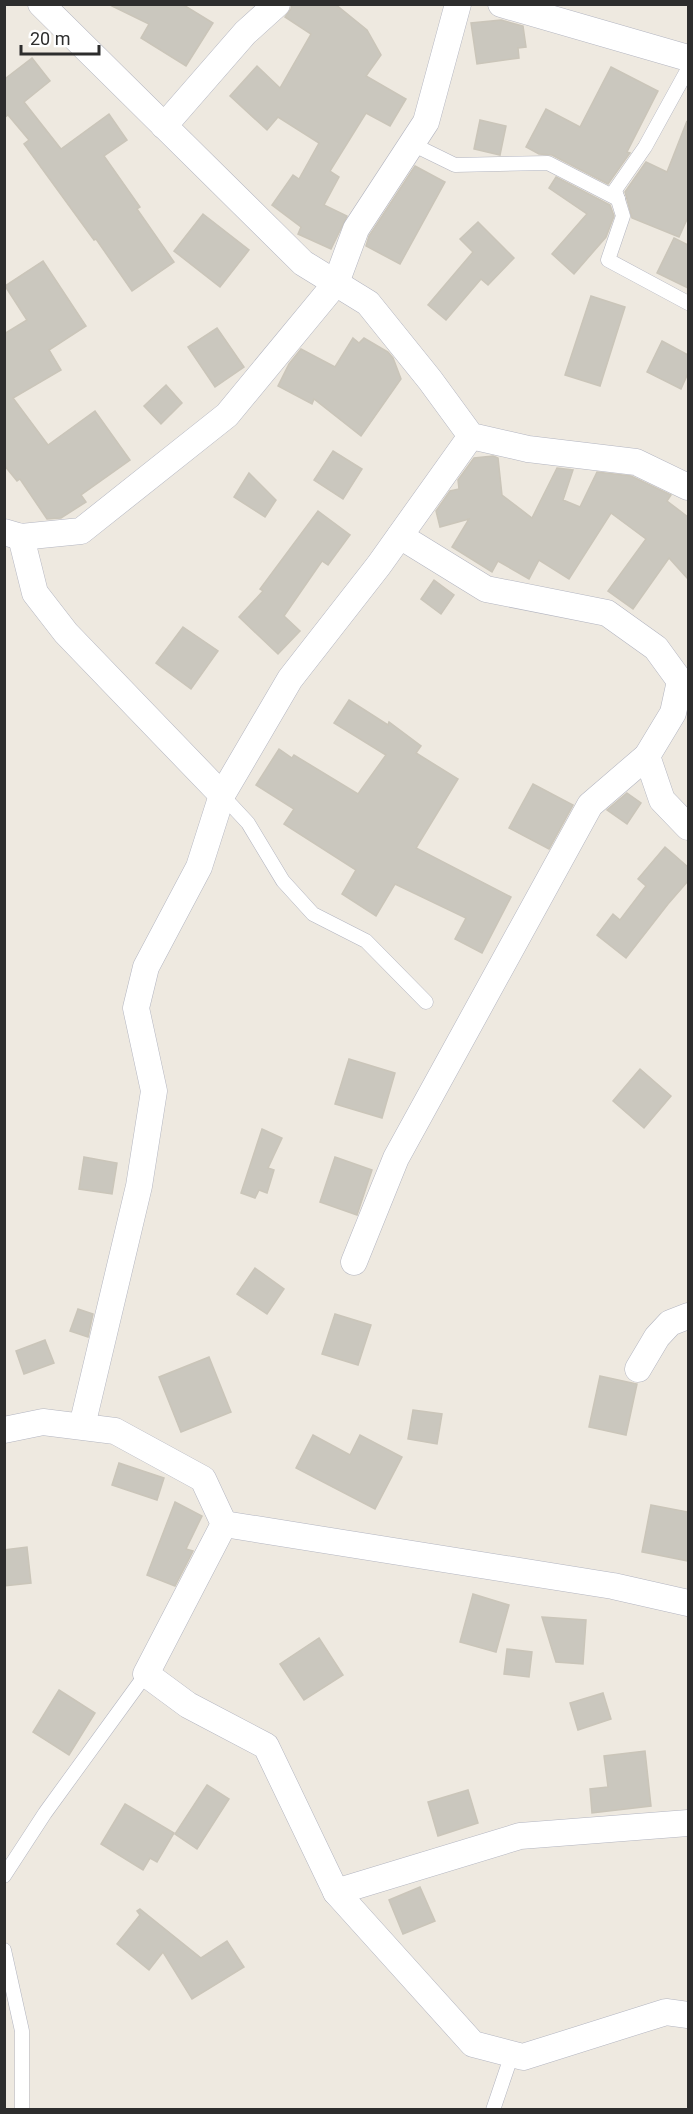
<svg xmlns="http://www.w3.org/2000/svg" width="693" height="2114" viewBox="0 0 693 2114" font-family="Roboto,sans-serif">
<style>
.building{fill:#cac7be;stroke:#cac5b9;stroke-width:1.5}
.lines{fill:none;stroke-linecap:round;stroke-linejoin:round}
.lane-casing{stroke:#b3b5c0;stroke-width:15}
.street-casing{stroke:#b3b5c0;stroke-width:27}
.lane{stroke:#fff;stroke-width:14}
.street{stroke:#fff;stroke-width:26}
</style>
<rect width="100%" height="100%" fill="#eee9e0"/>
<!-- building -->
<g class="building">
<polygon points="108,4 182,4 213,23 186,66 141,38 149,24"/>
<polygon points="292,4 335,4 367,30 381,55 366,76 406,99 390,126 366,113 330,171 339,177 324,205 347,216 331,249 298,234 301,227 272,205 293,175 299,179 319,143 278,117 267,130 230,96 257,66 280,88 311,34 285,17 291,9"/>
<polygon points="501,20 523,26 526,47 518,48 519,58 477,64 471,23"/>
<polygon points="32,58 50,81 24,102 61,149 109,114 127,140 104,156 140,207 137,209 174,262 132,291 96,239 94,240 24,144 29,140 8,115 4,118 4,76 6,78"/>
<polygon points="611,67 658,91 627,152 630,153 608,184 552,155 539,154 526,147 546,109 580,127"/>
<polygon points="480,120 506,126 500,155 474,149"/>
<polygon points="687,121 688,217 679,237 632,218 625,192 646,162 667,172"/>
<polygon points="415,166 445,182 400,264 366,246 369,236"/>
<polygon points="556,177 610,205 614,216 606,237 574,274 552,254 587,214 549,188"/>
<polygon points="203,214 249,250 220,287 174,251"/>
<polygon points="478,222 514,258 488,285 481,279 446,320 428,305 473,252 460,239"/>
<polygon points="674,238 688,245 688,288 657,273"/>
<polygon points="43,261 86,326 49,350 61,370 13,398 48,445 95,411 130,460 81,495 86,502 61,518 47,519 20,479 17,481 4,465 4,334 27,320 5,286"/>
<polygon points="591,296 625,307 600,386 565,375"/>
<polygon points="217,328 244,367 215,387 188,347"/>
<polygon points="353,338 359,343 364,338 388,352 393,358 401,379 361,436 314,399 312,404 278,386 289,364 301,349 335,367"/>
<polygon points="662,341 688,355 688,373 681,389 647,372"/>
<polygon points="166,385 182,403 161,424 144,406"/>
<polygon points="333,451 362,469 343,499 314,480"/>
<polygon points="493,456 498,458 502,495 532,518 557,468 573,470 563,500 580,507 597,472 631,476 671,495 667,501 688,517 688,579 669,558 633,609 608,591 646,539 611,513 569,579 539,560 529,579 498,561 492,572 452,547 469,519 440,527 436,511 450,491 459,489 458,480 474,458"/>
<polygon points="249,473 276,500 265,517 234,497"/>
<polygon points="318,511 350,535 328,565 322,561 284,616 300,631 278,654 239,617 263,591 260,589"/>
<polygon points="434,580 454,595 441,614 421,599"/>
<polygon points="183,627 218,651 191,689 156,663"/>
<polygon points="349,700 388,725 389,722 421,746 416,753 458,779 416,848 511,897 482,953 455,939 466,918 395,884 376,916 342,894 356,870 284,824 294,809 256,785 279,749 292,758 294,755 358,794 386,755 334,723"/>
<polygon points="533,784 573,805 549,849 509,828"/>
<polygon points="627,793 641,803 627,824 607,810"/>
<polygon points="665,847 688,867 688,881 668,904 626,958 597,935 613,914 620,920 646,886 638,879"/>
<polygon points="349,1059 395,1073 382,1118 335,1104"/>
<polygon points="640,1069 671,1096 644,1128 613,1101"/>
<polygon points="262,1129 282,1138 268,1168 274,1170 267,1193 259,1190 255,1198 241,1193"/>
<polygon points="84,1157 117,1163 112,1194 79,1189"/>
<polygon points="335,1157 372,1170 357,1215 320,1202"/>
<polygon points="255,1268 284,1289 267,1314 237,1294"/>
<polygon points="78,1309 93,1314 88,1337 70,1331"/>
<polygon points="335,1314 371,1325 358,1365 322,1354"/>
<polygon points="45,1340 54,1363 24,1374 16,1351"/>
<polygon points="209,1357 231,1412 181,1432 159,1377"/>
<polygon points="600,1376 637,1384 626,1435 589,1427"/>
<polygon points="413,1410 442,1414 437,1444 408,1439"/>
<polygon points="313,1435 350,1455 360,1435 402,1457 375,1509 296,1468"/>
<polygon points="119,1463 164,1478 157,1500 112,1485"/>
<polygon points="175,1502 202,1516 186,1549 193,1551 175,1586 147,1575"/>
<polygon points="651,1505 688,1512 688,1561 642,1552"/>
<polygon points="27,1547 31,1583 4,1586 4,1550"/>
<polygon points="473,1594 509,1605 496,1652 460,1642"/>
<polygon points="542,1617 586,1620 583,1664 556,1662"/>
<polygon points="319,1638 343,1675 304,1700 280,1664"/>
<polygon points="507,1649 532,1652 529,1677 504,1674"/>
<polygon points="59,1690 95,1713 69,1755 33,1732"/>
<polygon points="603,1693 611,1719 578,1730 570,1703"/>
<polygon points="645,1751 651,1806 592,1813 590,1789 608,1787 604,1756"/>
<polygon points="207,1785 229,1799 197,1849 175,1834"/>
<polygon points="468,1790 478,1823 438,1836 428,1802"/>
<polygon points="125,1804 174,1833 157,1862 150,1858 143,1870 101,1844"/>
<polygon points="420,1887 435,1921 403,1934 389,1900"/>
<polygon points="140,1909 201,1958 227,1941 244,1967 192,1999 163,1952 149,1970 117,1944 140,1915 137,1911"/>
</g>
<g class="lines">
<!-- lane casing -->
<g class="lane-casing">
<g id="lane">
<polyline points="688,69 645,147 615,190 623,216 608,260 688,303"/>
<polyline points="412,144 455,165 548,163 618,199"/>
<polyline points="222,795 248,823 283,881 313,914 366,941 426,1002"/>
<polyline points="4,1876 45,1813 146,1674"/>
<polyline points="4,1950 22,2031 22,2110"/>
<polyline points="493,2110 512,2054"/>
</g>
</g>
<!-- street casing -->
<g class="street-casing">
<g id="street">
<polyline points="41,4 303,263 368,303 430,380 471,436 528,449 636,462 688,487"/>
<polyline points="501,4 688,58"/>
<polyline points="164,126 245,33 277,4"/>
<polyline points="4,532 21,537 81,531 227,415 336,283 356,229 426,122 458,4"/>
<polyline points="400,536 486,589 607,613 656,648 680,681 673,713 647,756 662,800 688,827"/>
<polyline points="21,537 35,593 66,633 222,795"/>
<polyline points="354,1262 396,1158 590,805 647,756"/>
<polyline points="638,1369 657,1337 670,1323 688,1316"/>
<polyline points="82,1426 139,1186 154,1091 136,1008 146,967 199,867 222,795 290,679 379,565 471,436"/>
<polyline points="4,1430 43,1422 115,1431 203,1479 224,1524 146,1674 188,1705 266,1746 336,1892 473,2044 523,2057 666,2012 688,2015"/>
<polyline points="224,1524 613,1586 688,1603"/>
<polyline points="336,1892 520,1836 688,1823"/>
</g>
</g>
<!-- lane -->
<use href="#lane" class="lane"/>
<!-- street -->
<use href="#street" class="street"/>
</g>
<!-- border -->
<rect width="693" height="2114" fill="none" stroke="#2d2d2d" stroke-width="12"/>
<!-- scale -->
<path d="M21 45v9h78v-9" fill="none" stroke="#2d2d2d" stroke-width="3"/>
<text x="30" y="45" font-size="18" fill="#2d2d2d" stroke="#ffffff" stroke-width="4.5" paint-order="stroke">20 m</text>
</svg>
